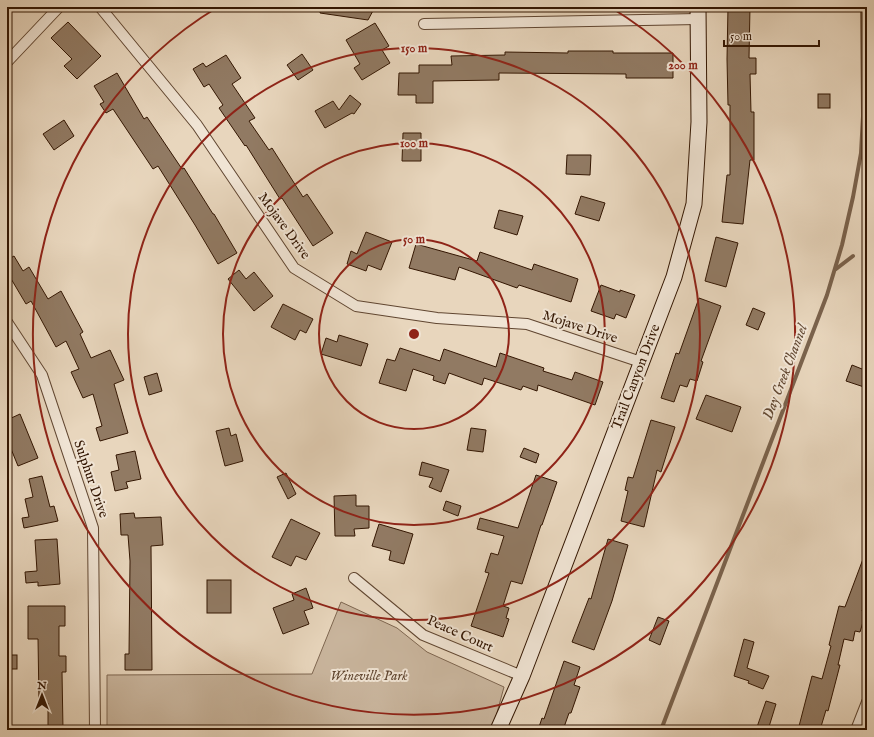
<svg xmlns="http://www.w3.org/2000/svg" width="874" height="737" viewBox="0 0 874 737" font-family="'IM FELL English',serif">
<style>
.green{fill:#c9b59d;stroke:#7e6650}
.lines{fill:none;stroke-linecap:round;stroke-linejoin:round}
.stream{stroke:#7a624c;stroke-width:4}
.building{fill:#917a63;stroke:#331602}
.street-casing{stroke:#604631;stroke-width:12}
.secondary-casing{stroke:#331602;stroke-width:17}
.street{stroke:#f0e4d4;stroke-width:10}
.secondary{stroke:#f0e4d4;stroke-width:15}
.ring{fill:none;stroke:#8f2418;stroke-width:2}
.labels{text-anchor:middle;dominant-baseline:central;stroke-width:4;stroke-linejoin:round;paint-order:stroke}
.street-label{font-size:14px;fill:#331602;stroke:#f0e4d4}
.park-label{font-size:14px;font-style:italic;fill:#604630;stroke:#f0e4d4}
.water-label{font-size:15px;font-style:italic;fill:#634933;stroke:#f0e4d4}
.centre{fill:#8f2418;stroke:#f0e4d4;stroke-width:2}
.ring-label{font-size:12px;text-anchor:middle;font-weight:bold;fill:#8f2418;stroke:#f0e4d4;stroke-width:4;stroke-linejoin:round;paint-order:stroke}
</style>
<rect width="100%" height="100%" fill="#e8d6bd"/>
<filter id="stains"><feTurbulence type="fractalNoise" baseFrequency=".005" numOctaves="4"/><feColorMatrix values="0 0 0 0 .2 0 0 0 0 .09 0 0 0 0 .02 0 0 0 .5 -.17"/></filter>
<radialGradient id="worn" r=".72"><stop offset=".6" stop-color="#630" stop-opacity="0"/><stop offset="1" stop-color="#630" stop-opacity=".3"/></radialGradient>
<!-- green -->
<polygon class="green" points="341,602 397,628 427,652 504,687 495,720 489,730 107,730 107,675 312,674"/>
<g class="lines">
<!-- stream -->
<g class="stream">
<polyline points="836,269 853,256"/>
<polyline points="661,730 827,295 842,245 853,197 861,153 863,116 862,7"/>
</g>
</g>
<!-- building -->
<g class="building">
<polygon points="321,7 375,7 368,20 320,13"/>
<polygon points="728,7 750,7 749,58 756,58 756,74 750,74 751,112 754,112 754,160 750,160 743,224 722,222 727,175 730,175 730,105 728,105 727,59"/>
<polygon points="68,22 101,56 77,79 64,66 72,59 51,38"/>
<polygon points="375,23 389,46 382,50 390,63 362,80 354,68 360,64 346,40"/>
<polygon points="568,51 613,51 613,53 673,53 673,78 626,78 626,74 499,73 499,80 433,81 433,103 416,103 416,95 398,95 399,73 419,73 419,65 452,65 451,56 505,55 505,52 568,53"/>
<polygon points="302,54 313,70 298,80 287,65"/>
<polygon points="226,55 241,78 232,84 255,118 249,121 269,150 272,148 303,197 307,194 333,233 313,246 282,198 280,199 246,145 245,146 219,108 223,105 209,84 204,87 193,69 203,63 206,67"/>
<polygon points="117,73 144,119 147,117 182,169 184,168 213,214 214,214 237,253 218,264 195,225 158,166 153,169 113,109 106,113 100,104 104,102 94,86"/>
<rect x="818" y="94" width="12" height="14"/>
<polygon points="350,95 361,104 354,114 352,113 325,128 315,111 333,101 339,110"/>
<polygon points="64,120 74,136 54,150 43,134"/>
<polygon points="403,133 421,133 421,161 402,161"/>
<polygon points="567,155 591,155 590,175 566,174"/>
<polygon points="581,196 605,203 599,221 575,214"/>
<polygon points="499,210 523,216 517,235 494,228"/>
<polygon points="366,232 392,242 381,270 368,265 366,271 347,264 351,251 357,254"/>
<polygon points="716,237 738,243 726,287 705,281"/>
<polygon points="416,244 477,261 480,252 532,270 534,264 578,279 571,302 519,285 517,288 459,267 455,280 409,268"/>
<polygon points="14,256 23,271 29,267 48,299 61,291 83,332 80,334 91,358 110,350 124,380 114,384 128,433 100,441 96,428 102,426 93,394 83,398 71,372 79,369 66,341 56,347 31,301 26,304 7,272 7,260"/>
<polygon points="239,270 246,279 254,272 273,296 254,311 228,279"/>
<polygon points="601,285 620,292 620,290 635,295 626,318 616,314 614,319 591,311"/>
<polygon points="699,298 721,306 701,361 703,362 697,381 690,379 687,387 680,385 674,402 661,398 676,353 679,354"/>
<polygon points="283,304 313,319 306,333 300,330 295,340 271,327"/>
<polygon points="753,308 765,313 758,330 746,325"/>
<polygon points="339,335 368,344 361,366 321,354 326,338 337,342"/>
<polygon points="400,348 440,361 444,349 496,367 500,353 544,368 543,371 572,380 575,372 603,382 595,405 538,385 537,391 523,386 521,390 484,378 482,385 449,373 445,384 433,380 434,376 413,369 406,391 379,383 387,359 395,361"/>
<polygon points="852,365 867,371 867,388 846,381"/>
<polygon points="157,373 162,391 149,395 144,377"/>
<polygon points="706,395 741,407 732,432 696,419"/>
<polygon points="20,414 38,458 18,466 7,439 7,420"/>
<polygon points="651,420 675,427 661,472 657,470 644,527 621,521 628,491 625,490 628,477 633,478"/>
<polygon points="229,428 231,436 236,434 243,461 225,466 216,431"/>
<polygon points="471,428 486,430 483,452 467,450"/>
<polygon points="524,448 539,454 536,463 520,457"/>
<polygon points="135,451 141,479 126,482 128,488 115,491 111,472 119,470 116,455"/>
<polygon points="422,462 449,470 441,492 429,487 433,478 419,475"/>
<polygon points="286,473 296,494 288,499 277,477"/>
<polygon points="536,475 557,482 542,525 541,525 522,584 511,581 503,606 509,608 506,618 509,619 503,637 471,626 489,573 485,572 491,553 498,555 504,536 477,529 480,518 518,528"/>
<polygon points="42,476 50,507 54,506 58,521 24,528 22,518 29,517 25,499 33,497 29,479"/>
<polygon points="356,495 356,506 369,506 369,528 354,529 355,536 335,536 334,496"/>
<polygon points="446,501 461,506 458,516 443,510"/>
<polygon points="134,513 135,518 161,517 163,545 151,546 152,670 125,670 125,654 129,654 130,561 128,535 121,535 120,514"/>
<polygon points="291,519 320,533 306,560 296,556 291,566 272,557"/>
<polygon points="379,524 413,534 404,564 389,560 391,551 372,546"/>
<polygon points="57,539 60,584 38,586 38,582 26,583 25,572 37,571 35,540"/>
<polygon points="608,539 628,545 612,601 594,650 572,642 589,598 591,599"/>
<polygon points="866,551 867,598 862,611 866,612 860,632 855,631 853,641 844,639 838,665 840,665 828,711 826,710 820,730 798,730 812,676 822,679 831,646 829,645 839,606 845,607"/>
<rect x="207" y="580" width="24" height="33"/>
<polygon points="306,588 313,608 304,611 309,624 283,634 273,608 294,600 292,594"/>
<polygon points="28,606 65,606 65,626 59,626 59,656 66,656 66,672 62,672 63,730 48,730 48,703 39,703 38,639 28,639"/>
<polygon points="658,617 669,621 660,645 649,640"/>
<polygon points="744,639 754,642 747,668 769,676 763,689 748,683 749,681 734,676"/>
<rect x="7" y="655" width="10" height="14"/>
<polygon points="564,661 580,667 574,685 580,687 571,713 569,713 563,730 538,730 542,718 544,719"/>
<polygon points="766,701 776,704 768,730 756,730"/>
</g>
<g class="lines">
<!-- street casing -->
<g class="street-casing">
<g id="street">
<polyline points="100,7 197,125 294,268 356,306 437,318 527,324 641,362"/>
<polyline points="424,24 698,19"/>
<polyline points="7,62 59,7"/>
<polyline points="7,322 42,375 93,528 95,730"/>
<polyline points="354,578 423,635 522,676"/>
<polyline points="856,730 867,702"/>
</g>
</g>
<!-- secondary casing -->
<g class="secondary-casing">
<polyline id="secondary" points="498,730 522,676 674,277 694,204 699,122 698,7"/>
</g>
<!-- street -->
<use href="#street" class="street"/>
<!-- secondary -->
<use href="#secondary" class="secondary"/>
</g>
<!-- distance rings -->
<g class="ring">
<circle cx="414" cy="334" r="95"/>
<circle cx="414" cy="334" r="191"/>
<circle cx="414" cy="334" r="286"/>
<path d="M610 7A381 381 0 1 1 218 7"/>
</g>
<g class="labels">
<!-- street labels -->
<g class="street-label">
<text transform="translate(284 226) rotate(54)">Mojave Drive</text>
<text transform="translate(580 327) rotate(18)">Mojave Drive</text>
<text transform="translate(636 377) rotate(-69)">Trail Canyon Drive</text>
<text transform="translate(91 479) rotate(71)">Sulphur Drive</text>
<text transform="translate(460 634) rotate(24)">Peace Court</text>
</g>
<!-- park labels -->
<g class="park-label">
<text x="369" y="676">Wineville Park</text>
</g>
<!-- water labels -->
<g class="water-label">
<text transform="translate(785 372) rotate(-69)">Day Creek Channel</text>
</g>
</g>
<circle cx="414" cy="334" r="6" class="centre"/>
<g class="ring-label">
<text x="414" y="52">150 m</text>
<text x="683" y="69">200 m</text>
<text x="414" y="147">100 m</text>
<text x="414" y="243">50 m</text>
</g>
<!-- margin -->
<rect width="874" height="737" fill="none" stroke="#e8d6bd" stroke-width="24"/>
<rect x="8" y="8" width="858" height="721" fill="none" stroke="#331602" stroke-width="2"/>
<rect x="12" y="12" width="850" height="713" fill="none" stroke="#331602"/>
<!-- north arrow -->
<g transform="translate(42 695)" stroke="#f0e4d4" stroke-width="3" paint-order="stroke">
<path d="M0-3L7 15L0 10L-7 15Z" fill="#331602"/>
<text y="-6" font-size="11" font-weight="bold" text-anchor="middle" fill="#331602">N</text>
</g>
<!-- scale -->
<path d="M724 40v6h95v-6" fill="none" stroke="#331602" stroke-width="2"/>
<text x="730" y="40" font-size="12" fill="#331602" stroke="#f0e4d4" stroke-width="3" paint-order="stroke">50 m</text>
<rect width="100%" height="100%" filter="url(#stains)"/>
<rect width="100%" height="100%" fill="url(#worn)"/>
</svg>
